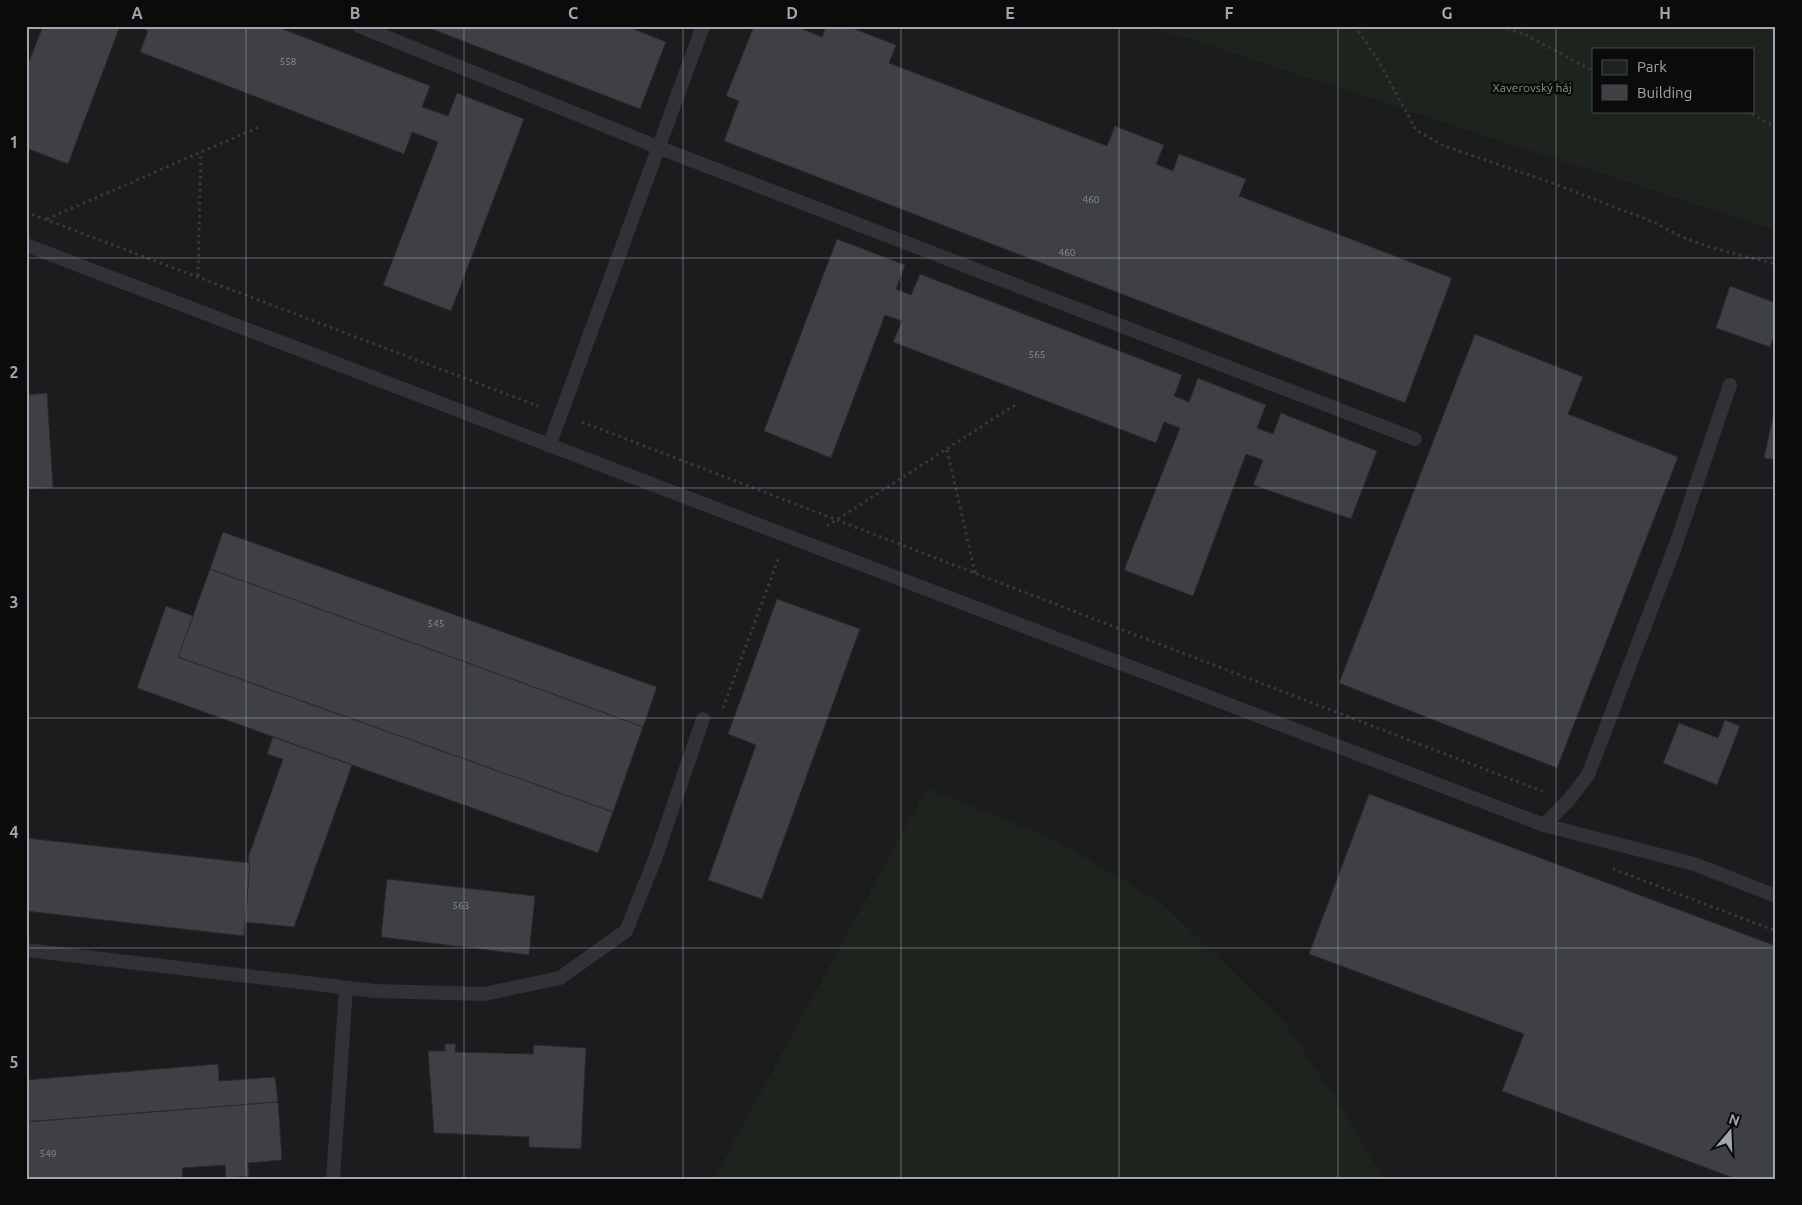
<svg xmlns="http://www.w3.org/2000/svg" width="1802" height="1205" viewBox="0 0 1802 1205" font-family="Ubuntu,sans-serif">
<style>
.built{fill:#1c1c1e}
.green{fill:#1c241d;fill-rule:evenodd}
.building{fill:#3f4044;stroke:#2a2a2d}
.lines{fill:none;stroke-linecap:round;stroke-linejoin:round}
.path{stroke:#37393d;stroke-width:3;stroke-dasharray:2.5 4;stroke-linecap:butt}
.lane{stroke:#313236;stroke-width:14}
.grid{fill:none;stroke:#a1a7b2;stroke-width:1;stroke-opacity:0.55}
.labels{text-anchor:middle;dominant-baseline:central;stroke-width:5;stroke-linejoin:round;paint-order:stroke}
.number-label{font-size:10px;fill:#888d96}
.park-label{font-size:12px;fill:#789d79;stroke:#0b0b0c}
.neatline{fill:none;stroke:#a1a7b2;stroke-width:2}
.grid-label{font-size:16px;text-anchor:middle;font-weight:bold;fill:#a1a7b2}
</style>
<rect width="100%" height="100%" fill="#101011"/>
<!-- built -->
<polygon class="built" points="26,26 1148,26 1776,231 1776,1179 1384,1179 1346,1114 1285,1022 926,788 713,1179 26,1179"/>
<!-- green -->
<g class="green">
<path d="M1148 26H1776V231ZM1593 49H1753V111H1593Z"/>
<polygon points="926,788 1055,840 1162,903 1285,1022 1346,1114 1384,1179 713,1179"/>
</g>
<!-- building -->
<g class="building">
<polygon points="43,26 120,26 68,164 26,148 26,69"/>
<polygon points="136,26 275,26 430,86 422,107 448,116 457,93 524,119 451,311 383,285 438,142 412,132 404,154 140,52 148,31"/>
<polygon points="424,26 626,26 666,42 640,109"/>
<polygon points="754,26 795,26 822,37 826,26 847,26 896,45 889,63 1107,146 1115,126 1164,145 1156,164 1173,171 1179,154 1246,179 1239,196 1452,278 1405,403 724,141 739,101 726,96"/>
<polygon points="837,239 905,265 896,289 911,295 920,274 1182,375 1174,396 1189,402 1198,378 1266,405 1257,428 1273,434 1281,413 1377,451 1351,519 1253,485 1263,460 1246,454 1193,596 1124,570 1180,428 1164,422 1156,443 893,342 902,321 885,315 831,458 764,431"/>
<polygon points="1730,286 1776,303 1776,331 1770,347 1716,328"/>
<polygon points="1475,334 1583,377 1568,414 1678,457 1557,768 1339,683"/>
<polygon points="47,393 53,488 26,489 26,395"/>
<polygon points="1774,412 1776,412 1776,460 1764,458"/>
<polygon points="223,532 657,687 643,727 210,569"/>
<polygon points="210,569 643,727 613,812 178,657"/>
<polygon points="777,599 860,629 762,899 708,880 756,745 728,734"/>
<polygon points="166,606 193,616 178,657 613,812 598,853 137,688"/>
<polygon points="1725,720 1740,726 1717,785 1663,763 1679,723 1718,738"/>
<polygon points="273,737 352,765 294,927 245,922 249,855 283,759 267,754"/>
<polygon points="1369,794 1776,946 1776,1179 1736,1179 1502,1091 1524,1034 1309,954"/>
<polygon points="26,838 250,863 244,936 26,911"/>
<polygon points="387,879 535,896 529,955 381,937"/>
<polygon points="445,1044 456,1044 455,1052 533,1054 534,1045 586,1048 581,1149 529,1147 529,1137 434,1133 428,1051 445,1051"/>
<polygon points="218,1064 219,1081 275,1077 278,1102 26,1122 26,1080"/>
<polygon points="278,1102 282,1160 248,1163 249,1176 226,1178 225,1165 182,1168 183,1179 26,1179 26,1122"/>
</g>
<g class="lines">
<!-- path -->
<g class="path">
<path d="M1355 26 1378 60 1416 130 1444 146 1544 180 1656 223C1692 246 1734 253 1776 264"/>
<polyline points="1501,26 1526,35 1593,71"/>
<polyline points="1746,111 1776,127"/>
<polyline points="26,212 538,406"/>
<polyline points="47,219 259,127"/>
<polyline points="198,276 201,152"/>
<polyline points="582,422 1544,792"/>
<polyline points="947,450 975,573"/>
<polyline points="827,526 1015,405"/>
<polyline points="723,708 779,557"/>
<polyline points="1613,869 1776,931"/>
</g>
<!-- lane -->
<g class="lane">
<polyline points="359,26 660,148 1415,439"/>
<polyline points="26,245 1544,825 1694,864 1776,896"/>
<polyline points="549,446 703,26"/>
<polyline points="1544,825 1568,801 1588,775 1676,544 1730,385"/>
<polyline points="26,950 375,991 484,994 560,978 626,931 655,859 703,719"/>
<polyline points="333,1179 346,988"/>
</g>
</g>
<!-- grid -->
<path class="grid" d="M246 26V1179M464 26V1179M683 26V1179M901 26V1179M1119 26V1179M1338 26V1179M1556 26V1179M26 258H1776M26 488H1776M26 718H1776M26 948H1776"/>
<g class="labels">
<!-- number labels -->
<g class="number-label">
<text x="288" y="61">558</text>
<text x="1091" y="199">460</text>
<text x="1067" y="252">460</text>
<text x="1037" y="354">565</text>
<text x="436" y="623">545</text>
<text x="461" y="905">563</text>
<text x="48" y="1153">549</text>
</g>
<!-- park labels -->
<g class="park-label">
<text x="1532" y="87">Xaverovský háj</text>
</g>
</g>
<!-- border -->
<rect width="1802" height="1205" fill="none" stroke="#0b0b0c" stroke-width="55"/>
<!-- legend -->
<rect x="1592" y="48" width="162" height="65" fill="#0b0b0c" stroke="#47494e"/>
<rect x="1602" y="60" width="25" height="15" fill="#1c241d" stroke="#47494e"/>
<text x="1637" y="72" font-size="15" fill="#a1a7b2">Park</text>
<rect x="1602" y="85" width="25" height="15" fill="#3f4044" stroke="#47494e"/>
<text x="1637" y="98" font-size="15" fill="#a1a7b2">Building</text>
<!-- north arrow -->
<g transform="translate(1730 1132) rotate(19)" stroke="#0b0b0c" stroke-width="4" paint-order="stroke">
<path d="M0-4L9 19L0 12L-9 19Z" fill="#a1a7b2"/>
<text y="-8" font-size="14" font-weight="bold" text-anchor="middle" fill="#a1a7b2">N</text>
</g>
<rect x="28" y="28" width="1746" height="1150" class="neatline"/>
<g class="grid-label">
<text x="137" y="19">A</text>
<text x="355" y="19">B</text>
<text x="573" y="19">C</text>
<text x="792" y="19">D</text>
<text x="1010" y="19">E</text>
<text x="1229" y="19">F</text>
<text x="1447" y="19">G</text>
<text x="1665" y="19">H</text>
<text x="14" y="148">1</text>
<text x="14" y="378">2</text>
<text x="14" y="608">3</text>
<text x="14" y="838">4</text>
<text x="14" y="1068">5</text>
</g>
</svg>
